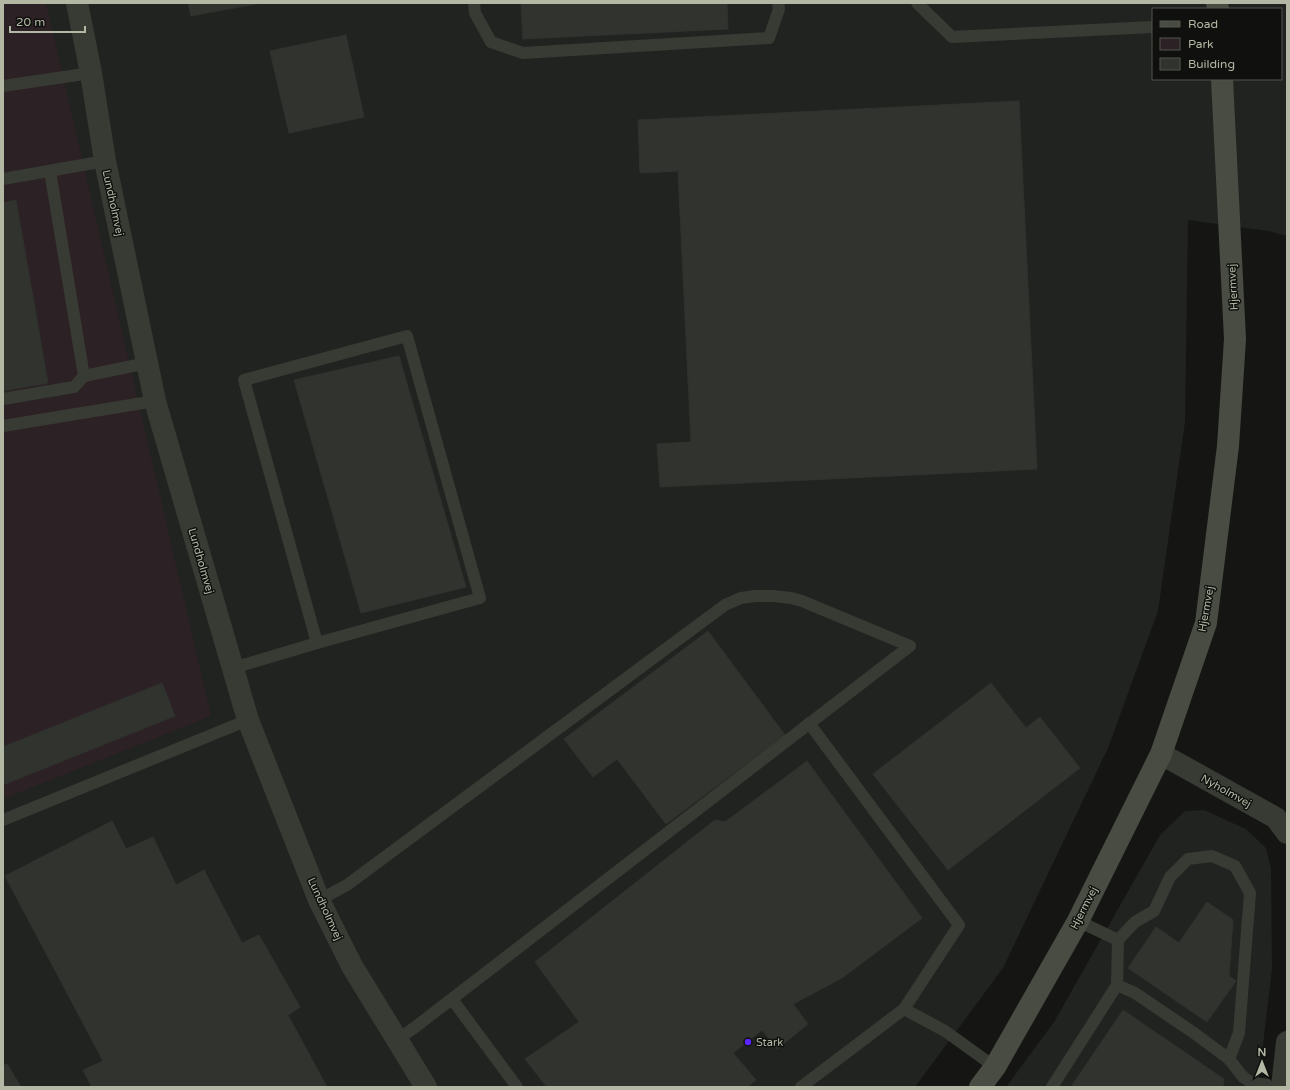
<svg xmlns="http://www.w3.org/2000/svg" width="1290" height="1090" viewBox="0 0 1290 1090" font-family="'Varela Round',sans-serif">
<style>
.built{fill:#212320;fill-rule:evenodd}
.green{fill:#2c2125}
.building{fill:#30332e;stroke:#2f322e}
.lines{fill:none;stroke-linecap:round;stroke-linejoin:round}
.lane{stroke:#383b34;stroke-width:12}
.street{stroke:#383b34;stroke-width:22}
.secondary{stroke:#484c42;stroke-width:22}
.poi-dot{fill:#5a23ff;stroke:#10110f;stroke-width:1.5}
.labels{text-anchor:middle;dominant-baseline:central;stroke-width:3;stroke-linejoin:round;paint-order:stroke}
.street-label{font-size:11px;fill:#b2b8a4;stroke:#10110f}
.poi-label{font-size:11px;fill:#b2b8a4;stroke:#10110f;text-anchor:start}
</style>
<rect width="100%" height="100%" fill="#151614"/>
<!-- built -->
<g class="built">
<path d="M3 3H1287V236L1268 231 1188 220 1185 422 1158 611 1108 748 1003 968 915 1087H3ZM1153 9H1281V79H1153Z"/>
<polygon points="1204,810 1246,829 1266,848 1271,869 1272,969 1258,1087 1006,1087 1054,1022 1160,835 1185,811"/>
</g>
<!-- green -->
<polygon class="green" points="3,3 46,3 211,716 3,799"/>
<!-- building -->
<g class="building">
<polygon points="188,3 261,3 191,16"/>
<polygon points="521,3 727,3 728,29 523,39"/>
<polygon points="346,35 364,117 289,133 270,51"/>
<polygon points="1019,101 1037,469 660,487 657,444 691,442 678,171 640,173 638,120"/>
<polygon points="16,200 48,383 3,391 3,203"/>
<polygon points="399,356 466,587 361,613 294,380"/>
<polygon points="708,631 785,735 666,824 617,759 593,777 564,739"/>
<polygon points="162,683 175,716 3,785 3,747"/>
<polygon points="991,683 1026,728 1040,717 1080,768 948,870 873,774"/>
<polygon points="807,761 922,918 842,978 793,1004 808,1024 777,1049 762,1030 733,1053 756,1080 747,1087 547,1087 525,1059 579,1022 535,962 715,820 725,822"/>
<polygon points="112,821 126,849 153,837 176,885 204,870 242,943 259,935 300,1007 288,1015 327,1087 92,1087 83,1070 103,1061 5,876"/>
<polygon points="1207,902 1233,920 1229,976 1236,981 1207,1022 1128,968 1156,927 1179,943"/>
<polygon points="1123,1010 1224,1079 1223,1087 1071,1087"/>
<polygon points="7,1064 21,1087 3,1087 3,1066"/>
</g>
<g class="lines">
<!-- lane -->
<g class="lane">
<polyline points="474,3 475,13 491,42 523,53 769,38 779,9 778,3"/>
<polyline points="917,3 952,37 1153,27"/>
<polyline points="3,86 91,73"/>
<polyline points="50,171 84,376 147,363"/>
<polyline points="3,179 105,161"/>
<polygon points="407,336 480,598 317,643 244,380"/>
<polyline points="3,399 74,387 84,376"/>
<polyline points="3,426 155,401"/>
<polyline points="233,668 317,643"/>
<polyline points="3,820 248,720"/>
<polyline points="319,900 347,885 725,605 741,598 755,596 773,596 791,598 802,601 910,646 414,1028 398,1039"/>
<polyline points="1078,921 1118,940"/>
<polyline points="1117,985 1135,993 1194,1033 1229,1059 1243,1077 1252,1083 1282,1086"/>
<polyline points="452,999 517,1087"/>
<polyline points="904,1009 945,1031 995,1067"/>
<polyline points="801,1087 904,1009 959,925 809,723"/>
<polyline points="1052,1087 1117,985 1118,940 1135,922 1154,911 1170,877 1188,859 1212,856 1235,866 1250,893 1239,1033 1229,1059"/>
</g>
<!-- street -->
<g class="street">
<polyline points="77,3 91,73 105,161 155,401 248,720 319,900 352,966 426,1087"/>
<polyline points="1161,754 1276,818 1287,833"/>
<polyline points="1282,1087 1287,1042"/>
</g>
<!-- secondary -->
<g class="secondary">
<polyline points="1217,3 1218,9"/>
<polyline points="980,1087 995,1067 1078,921 1161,754 1206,623 1228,446 1235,339 1222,79"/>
</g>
</g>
<!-- markers -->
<circle class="poi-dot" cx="748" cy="1042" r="4"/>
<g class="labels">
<!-- street labels -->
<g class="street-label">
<text transform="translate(113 203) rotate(78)">Lundholmvej</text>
<text transform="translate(1233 287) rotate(-93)">Hjermvej</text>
<text transform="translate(201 561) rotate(74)">Lundholmvej</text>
<text transform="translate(1206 609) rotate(-80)">Hjermvej</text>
<text transform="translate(1226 791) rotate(29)">Nyholmvej</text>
<text transform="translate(1084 908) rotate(-63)">Hjermvej</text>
<text transform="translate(325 909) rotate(65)">Lundholmvej</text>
</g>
<!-- poi labels -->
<g class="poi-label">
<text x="756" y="1042">Stark</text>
</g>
</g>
<!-- border -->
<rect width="1290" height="1090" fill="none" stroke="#b2b8a4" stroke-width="8"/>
<!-- legend -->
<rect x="1152" y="8" width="130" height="72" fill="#10110f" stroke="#51544b"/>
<rect x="1160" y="21" width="20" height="6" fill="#484c42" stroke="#51544b"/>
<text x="1188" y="28" font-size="12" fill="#b2b8a4">Road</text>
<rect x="1160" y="38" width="20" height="12" fill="#2c2125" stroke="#51544b"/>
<text x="1188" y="48" font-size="12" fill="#b2b8a4">Park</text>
<rect x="1160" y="58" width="20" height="12" fill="#30332e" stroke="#51544b"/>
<text x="1188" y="68" font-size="12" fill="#b2b8a4">Building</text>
<!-- north arrow -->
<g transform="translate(1262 1062)" stroke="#10110f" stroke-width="3" paint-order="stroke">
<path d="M0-3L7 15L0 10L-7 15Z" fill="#b2b8a4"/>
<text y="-6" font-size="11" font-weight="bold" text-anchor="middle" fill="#b2b8a4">N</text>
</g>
<!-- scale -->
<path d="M10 26v6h75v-6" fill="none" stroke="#b2b8a4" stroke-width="2"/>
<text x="16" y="26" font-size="12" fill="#b2b8a4" stroke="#10110f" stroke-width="3" paint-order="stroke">20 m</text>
</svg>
